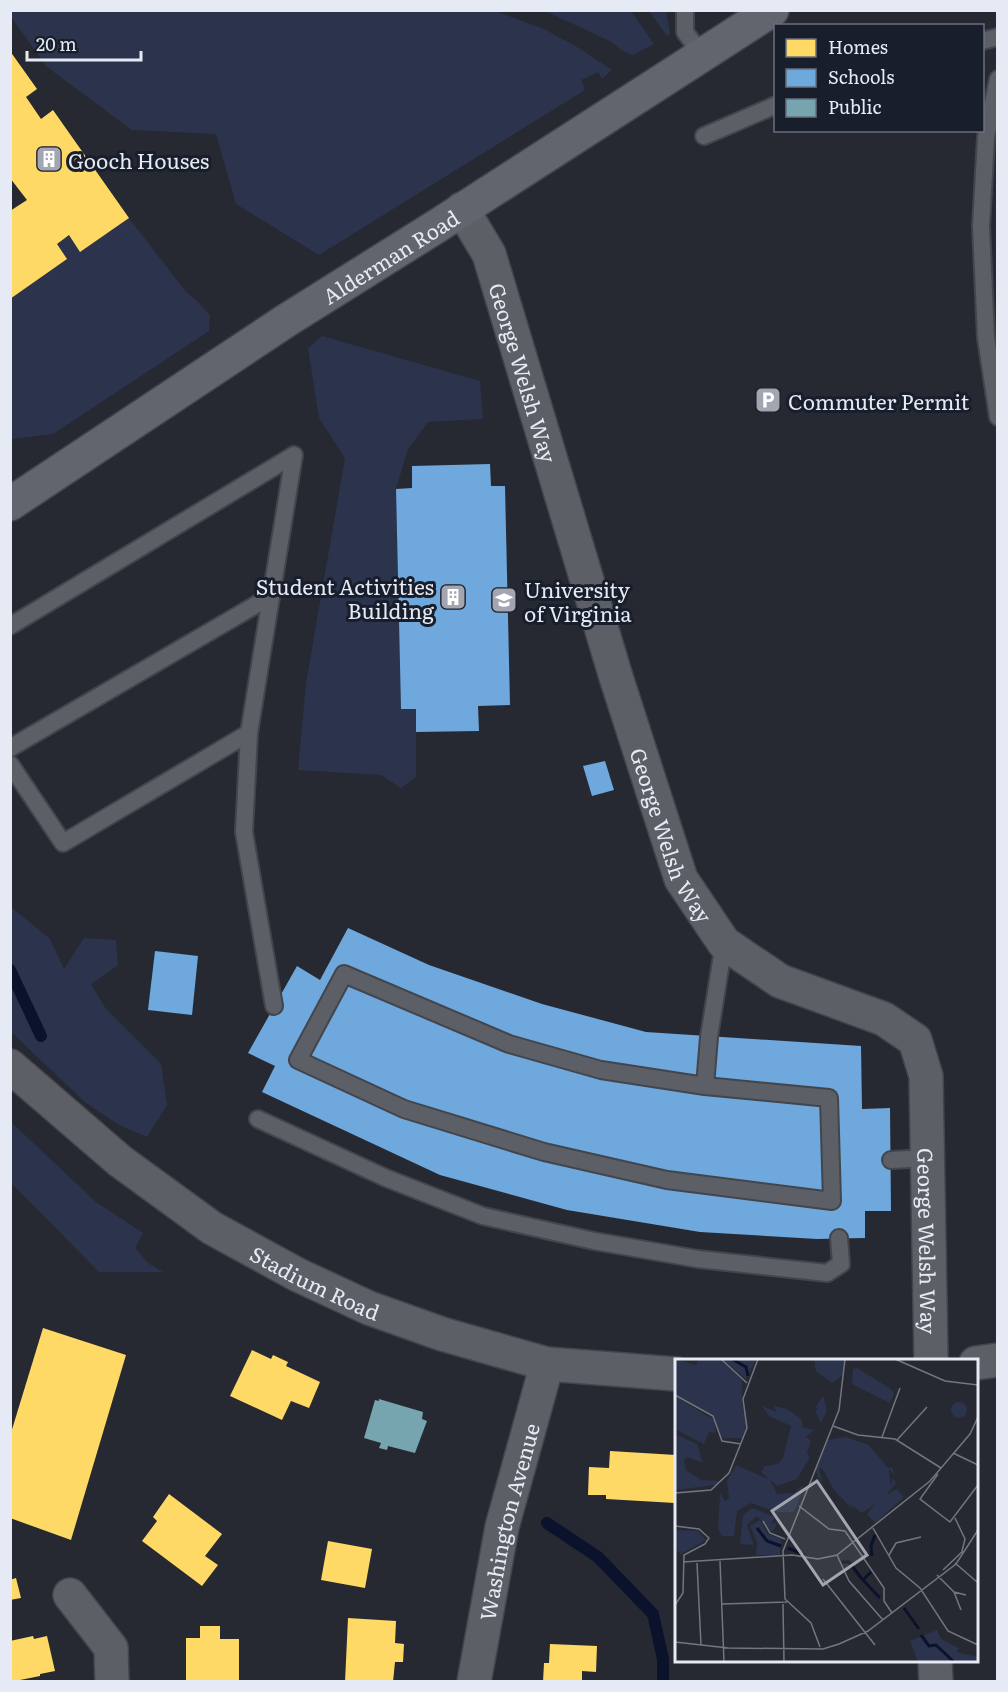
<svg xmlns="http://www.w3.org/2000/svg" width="1008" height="1692" viewBox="0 0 1008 1692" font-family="Literata,serif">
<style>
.green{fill:#2b344c}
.homes{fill:#ffd966}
.schools{fill:#6fa8dc}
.public{fill:#76a5af}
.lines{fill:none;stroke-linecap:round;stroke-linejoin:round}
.stream{stroke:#0b132c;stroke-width:12}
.lane-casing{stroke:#43454c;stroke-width:20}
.street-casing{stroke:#43454c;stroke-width:36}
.secondary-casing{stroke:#43454c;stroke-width:36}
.lane{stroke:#5d5f66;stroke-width:16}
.street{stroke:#5d5f66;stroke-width:33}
.secondary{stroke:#62656d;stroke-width:33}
.labels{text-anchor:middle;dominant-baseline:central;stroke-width:6;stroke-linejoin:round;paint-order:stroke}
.poi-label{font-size:21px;fill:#e6eaf4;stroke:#181e2b;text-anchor:start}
.street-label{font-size:21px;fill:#e6eaf4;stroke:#181e2b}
.inset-river{fill:none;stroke:#0b132c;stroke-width:3}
.inset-road{fill:none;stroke:#73767f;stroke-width:1.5}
.view{fill:#a3a6b0;fill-opacity:0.15;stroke:#a3a6b0;stroke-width:3}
.inset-edge{fill:none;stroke:#e6eaf4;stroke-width:3}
</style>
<rect width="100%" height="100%" fill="#262931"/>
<!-- green -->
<g class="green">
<polygon points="10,11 495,11 544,29 577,47 612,70 602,79 598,72 581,80 585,90 319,255 236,204 216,134 132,130 47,67 11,17"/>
<polygon points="545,11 631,11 654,44 633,55 621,50 612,42"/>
<polygon points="649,11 666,11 670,33 667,36"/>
<polygon points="129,218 186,292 197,301 210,315 209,331 53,434 11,439 10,299 67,259 57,244 69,235 81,251"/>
<polygon points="322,336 480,381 483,419 428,422 408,449 396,489 401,709 416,709 416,777 401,788 381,775 298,770 306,683 345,458 319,418 308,348"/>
<polygon points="11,907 50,939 64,969 84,938 116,940 118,965 91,984 106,1009 161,1064 167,1105 147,1137 119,1125 86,1103 11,1032"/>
<polygon points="11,1122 96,1202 143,1233 135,1248 148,1263 163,1272 99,1272 11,1183"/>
</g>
<!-- homes -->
<g class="homes">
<polygon points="10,51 37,89 26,97 41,119 53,110 129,218 80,252 69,235 57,244 67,259 10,299 10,211 27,200 10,178"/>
<polygon points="43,1328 126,1355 71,1540 10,1518 10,1436"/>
<polygon points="252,1350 271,1359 273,1355 288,1362 286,1366 320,1382 309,1408 291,1401 282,1420 230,1396"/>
<polygon points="610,1451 676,1455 675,1503 606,1499 606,1495 588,1495 589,1467 609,1468"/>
<polygon points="169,1494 222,1534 205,1556 218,1565 202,1586 142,1541 157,1521 153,1517"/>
<polygon points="328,1541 372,1549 365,1588 321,1580"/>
<polygon points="16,1578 21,1598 10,1600 10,1580"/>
<polygon points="348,1618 396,1621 395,1643 404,1644 403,1662 395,1662 393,1682 345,1682"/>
<polygon points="200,1626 220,1626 220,1639 239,1639 239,1682 186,1682 186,1638 200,1638"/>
<polygon points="33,1636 34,1639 47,1636 55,1671 40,1674 40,1676 10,1682 10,1641"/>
<polygon points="550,1644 597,1646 596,1672 582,1671 582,1682 543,1682 544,1663 549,1663"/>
</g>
<!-- schools -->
<g class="schools">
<polygon points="490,464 491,486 505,486 510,705 478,706 479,731 416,732 416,709 401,709 396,489 412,488 412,466"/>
<polygon points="605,761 614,790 592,796 583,766"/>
<polygon points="348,928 429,965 542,1004 646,1032 861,1046 862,1109 890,1108 891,1211 865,1211 865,1238 817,1239 700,1232 567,1210 440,1175 262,1092 275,1066 248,1053 297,966 320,980"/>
<polygon points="155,951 198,956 192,1015 148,1010"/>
</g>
<!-- public -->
<polygon class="public" points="379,1399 423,1412 422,1419 427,1421 415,1453 388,1446 387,1450 379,1448 381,1443 364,1438 375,1400 379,1401"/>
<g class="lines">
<!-- stream -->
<g class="stream">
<polyline points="10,970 41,1036"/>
<polyline points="547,1523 598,1557 653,1614 663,1659 663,1682"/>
</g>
<!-- lane casing -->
<g class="lane-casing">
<g id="lane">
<polyline points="685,10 685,32 702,55"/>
<polyline points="982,41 998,37"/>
<polyline points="998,79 986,137 981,226 986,338 998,417"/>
<polyline points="704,136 776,105"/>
<polyline points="10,626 294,455 249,733 63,843 10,764"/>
<polyline points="249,733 244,832 274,1006"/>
<polyline points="10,748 271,596"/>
<polyline points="705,1086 829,1098 832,1201 667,1180 544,1152 404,1109 298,1060 344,974 509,1044 601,1070 705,1086 709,1037 724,943"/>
<polyline points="258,1119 386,1178 483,1216 594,1241 698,1259 827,1273 841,1264 839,1238"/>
<polyline points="891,1160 928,1158"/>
</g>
</g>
<!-- street casing -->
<g class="street-casing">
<g id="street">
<path id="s1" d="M462 209 489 254 616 677 681 879 724 943 780 981 884 1019 915 1040 926 1076 931 1360"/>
<path id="s2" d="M10 1066 120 1161 212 1228 298 1275 369 1308 442 1334 547 1364 676 1374"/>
<polyline points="976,1363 998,1360"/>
<polyline points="70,1595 111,1648 112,1682"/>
<polyline points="935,1660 936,1682"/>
<path id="s3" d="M474 1682 502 1527 547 1364"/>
</g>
</g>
<!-- secondary casing -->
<g class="secondary-casing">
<g id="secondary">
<path id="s4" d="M10 504 287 320 437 226 772 10"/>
</g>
</g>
<!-- lane -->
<use href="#lane" class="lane"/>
<!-- street -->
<use href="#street" class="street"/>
<!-- secondary -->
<use href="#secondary" class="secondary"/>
</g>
<!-- icons -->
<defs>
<g id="building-square" transform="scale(1.35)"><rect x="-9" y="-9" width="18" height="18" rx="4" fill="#a3a6b0" stroke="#181e2b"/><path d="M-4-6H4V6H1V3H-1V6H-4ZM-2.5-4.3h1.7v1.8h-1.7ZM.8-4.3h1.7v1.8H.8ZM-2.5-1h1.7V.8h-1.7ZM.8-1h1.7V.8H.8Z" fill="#fff"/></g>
<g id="parking-square" transform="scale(1.35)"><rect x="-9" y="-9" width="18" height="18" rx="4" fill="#a3a6b0" stroke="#181e2b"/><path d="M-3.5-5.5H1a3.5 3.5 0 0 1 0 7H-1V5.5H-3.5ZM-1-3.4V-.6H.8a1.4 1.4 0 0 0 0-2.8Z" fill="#fff"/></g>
<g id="university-square" transform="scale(1.35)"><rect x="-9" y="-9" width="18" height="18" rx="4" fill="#a3a6b0" stroke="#181e2b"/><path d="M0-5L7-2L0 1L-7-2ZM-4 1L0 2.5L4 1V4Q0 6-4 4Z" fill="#fff"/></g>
</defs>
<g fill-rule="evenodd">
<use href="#building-square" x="49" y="159"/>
<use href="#parking-square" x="768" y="400"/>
<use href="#building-square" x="453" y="597"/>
<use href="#university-square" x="504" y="600"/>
</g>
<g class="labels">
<!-- poi labels -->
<g class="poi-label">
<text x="68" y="159">Gooch Houses</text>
<text x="788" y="400">Commuter Permit</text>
<text x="434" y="585" text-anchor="end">Student Activities<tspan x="434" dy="24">Building</tspan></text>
<text x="524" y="588">University<tspan x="524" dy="24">of Virginia</tspan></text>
</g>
<!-- street labels -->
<g class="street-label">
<text stroke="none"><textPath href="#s4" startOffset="454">Alderman Road</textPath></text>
<text stroke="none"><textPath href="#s1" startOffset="176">George Welsh Way</textPath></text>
<text stroke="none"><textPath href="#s1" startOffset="662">George Welsh Way</textPath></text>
<text stroke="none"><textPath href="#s1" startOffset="1202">George Welsh Way</textPath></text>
<text stroke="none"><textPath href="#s2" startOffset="376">Stadium Road</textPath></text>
<text stroke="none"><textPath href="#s3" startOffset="164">Washington Avenue</textPath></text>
</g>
</g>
<!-- overview -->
<g transform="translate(675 1359)">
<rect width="303" height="303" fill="#262931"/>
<path d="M0 0 21 6 24 0H45L67 21V45L72 63 68 79H47L38 56 0 35ZM47 0H81L71 20ZM139 0H169L167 17 157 24 141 12ZM182 9 216 30 219 35 215 44 177 25 178 10ZM0 37 39 61 41 74 34 73 29 85 0 70ZM148 37 152 51 146 64 140 52 144 50 140 49ZM276 51a8 8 0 1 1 16 0a8 8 0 1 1-16 0ZM87 47 101 53 99 47 112 50 127 61V68L139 71 131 78 136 82 132 93 135 98 122 120 102 127 86 113 90 107 103 105 108 99 116 67 94 57ZM0 75 22 85 28 104 12 98 9 101 11 111 26 121 46 122 40 126 0 131ZM171 78 194 86 213 109 217 108 220 117 214 110 216 127 218 119 221 124 211 136 222 130 229 138 200 164 192 155 200 145 187 154 175 145 179 152 159 131 147 109 144 110 148 127 142 116 141 110 153 81ZM61 106 95 121 102 135 119 134 128 126 127 135 119 137 126 136 119 153H101L76 144 62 152 59 177H47L43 170 45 134 50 142 54 139 52 122ZM77 149 100 158 96 165 103 163 97 173 82 157 72 166 79 186 65 185 68 156ZM85 161 93 175 106 180 105 196H81L82 183 75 167ZM0 171 23 172 31 181 6 195 0 190ZM262 271 266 280 284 289 282 293 303 298V303H243L235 282Z" fill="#2b344c"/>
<path class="inset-river" d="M57 0 71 8 73 17M82 169 92 182 106 187M113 189 130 196M197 197 196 187 200 176M167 203H174L187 220M196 213 188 221 205 239M229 249 244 270M246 276 254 287 261 286 279 303"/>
<path class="inset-road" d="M46 0 72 24M220 0 270 22 303 26M0 36 38 57 47 82 66 85M158 67 183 76 220 80 266 109M207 78 225 29M222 81 252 48M278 94 303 106M263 115 245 140 275 163 303 126M0 134 36 131 54 114 72 69 68 40 83 0M124 147 154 170 170 172 209 229V242L217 254M280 159 290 180 287 192M88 162 95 174 110 180M0 167 24 170 34 179 30 185 9 196 8 234 0 246M198 169 221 209 245 229 273 272 303 286M162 196 174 222 208 261M214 196 221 184 246 178M45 202 49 303M8 203 117 196 143 200 162 196 255 122 295 75 303 58M22 204 26 286M280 204 302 223M268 211 288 192M262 216 279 233 291 236M148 220 200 286M279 233 286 251M46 245 112 243M108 245 109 303M0 283 53 289 148 290 164 285 193 272 281 205 303 171M145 288 136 264 110 240 108 192 164 51 170 0"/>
<path class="view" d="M142 122 192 196 148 226 97 152Z"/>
<rect width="303" height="303" class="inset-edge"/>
</g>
<!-- border -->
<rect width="1008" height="1692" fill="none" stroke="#e6eaf4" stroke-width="24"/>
<!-- legend -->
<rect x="774" y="24" width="210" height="108" fill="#181e2b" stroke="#6a707b" stroke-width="1.5"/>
<rect x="786" y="39" width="30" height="18" fill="#ffd966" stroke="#6a707b" stroke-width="1.5"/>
<text x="828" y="54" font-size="18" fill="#e6eaf4">Homes</text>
<rect x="786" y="69" width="30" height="18" fill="#6fa8dc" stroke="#6a707b" stroke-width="1.5"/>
<text x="828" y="84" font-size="18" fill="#e6eaf4">Schools</text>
<rect x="786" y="99" width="30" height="18" fill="#76a5af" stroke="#6a707b" stroke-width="1.5"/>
<text x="828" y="114" font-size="18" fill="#e6eaf4">Public</text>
<!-- scale -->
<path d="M27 51v9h114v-9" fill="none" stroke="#e6eaf4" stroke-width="3"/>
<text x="36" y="51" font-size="18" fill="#e6eaf4" stroke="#181e2b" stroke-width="4.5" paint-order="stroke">20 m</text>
</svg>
